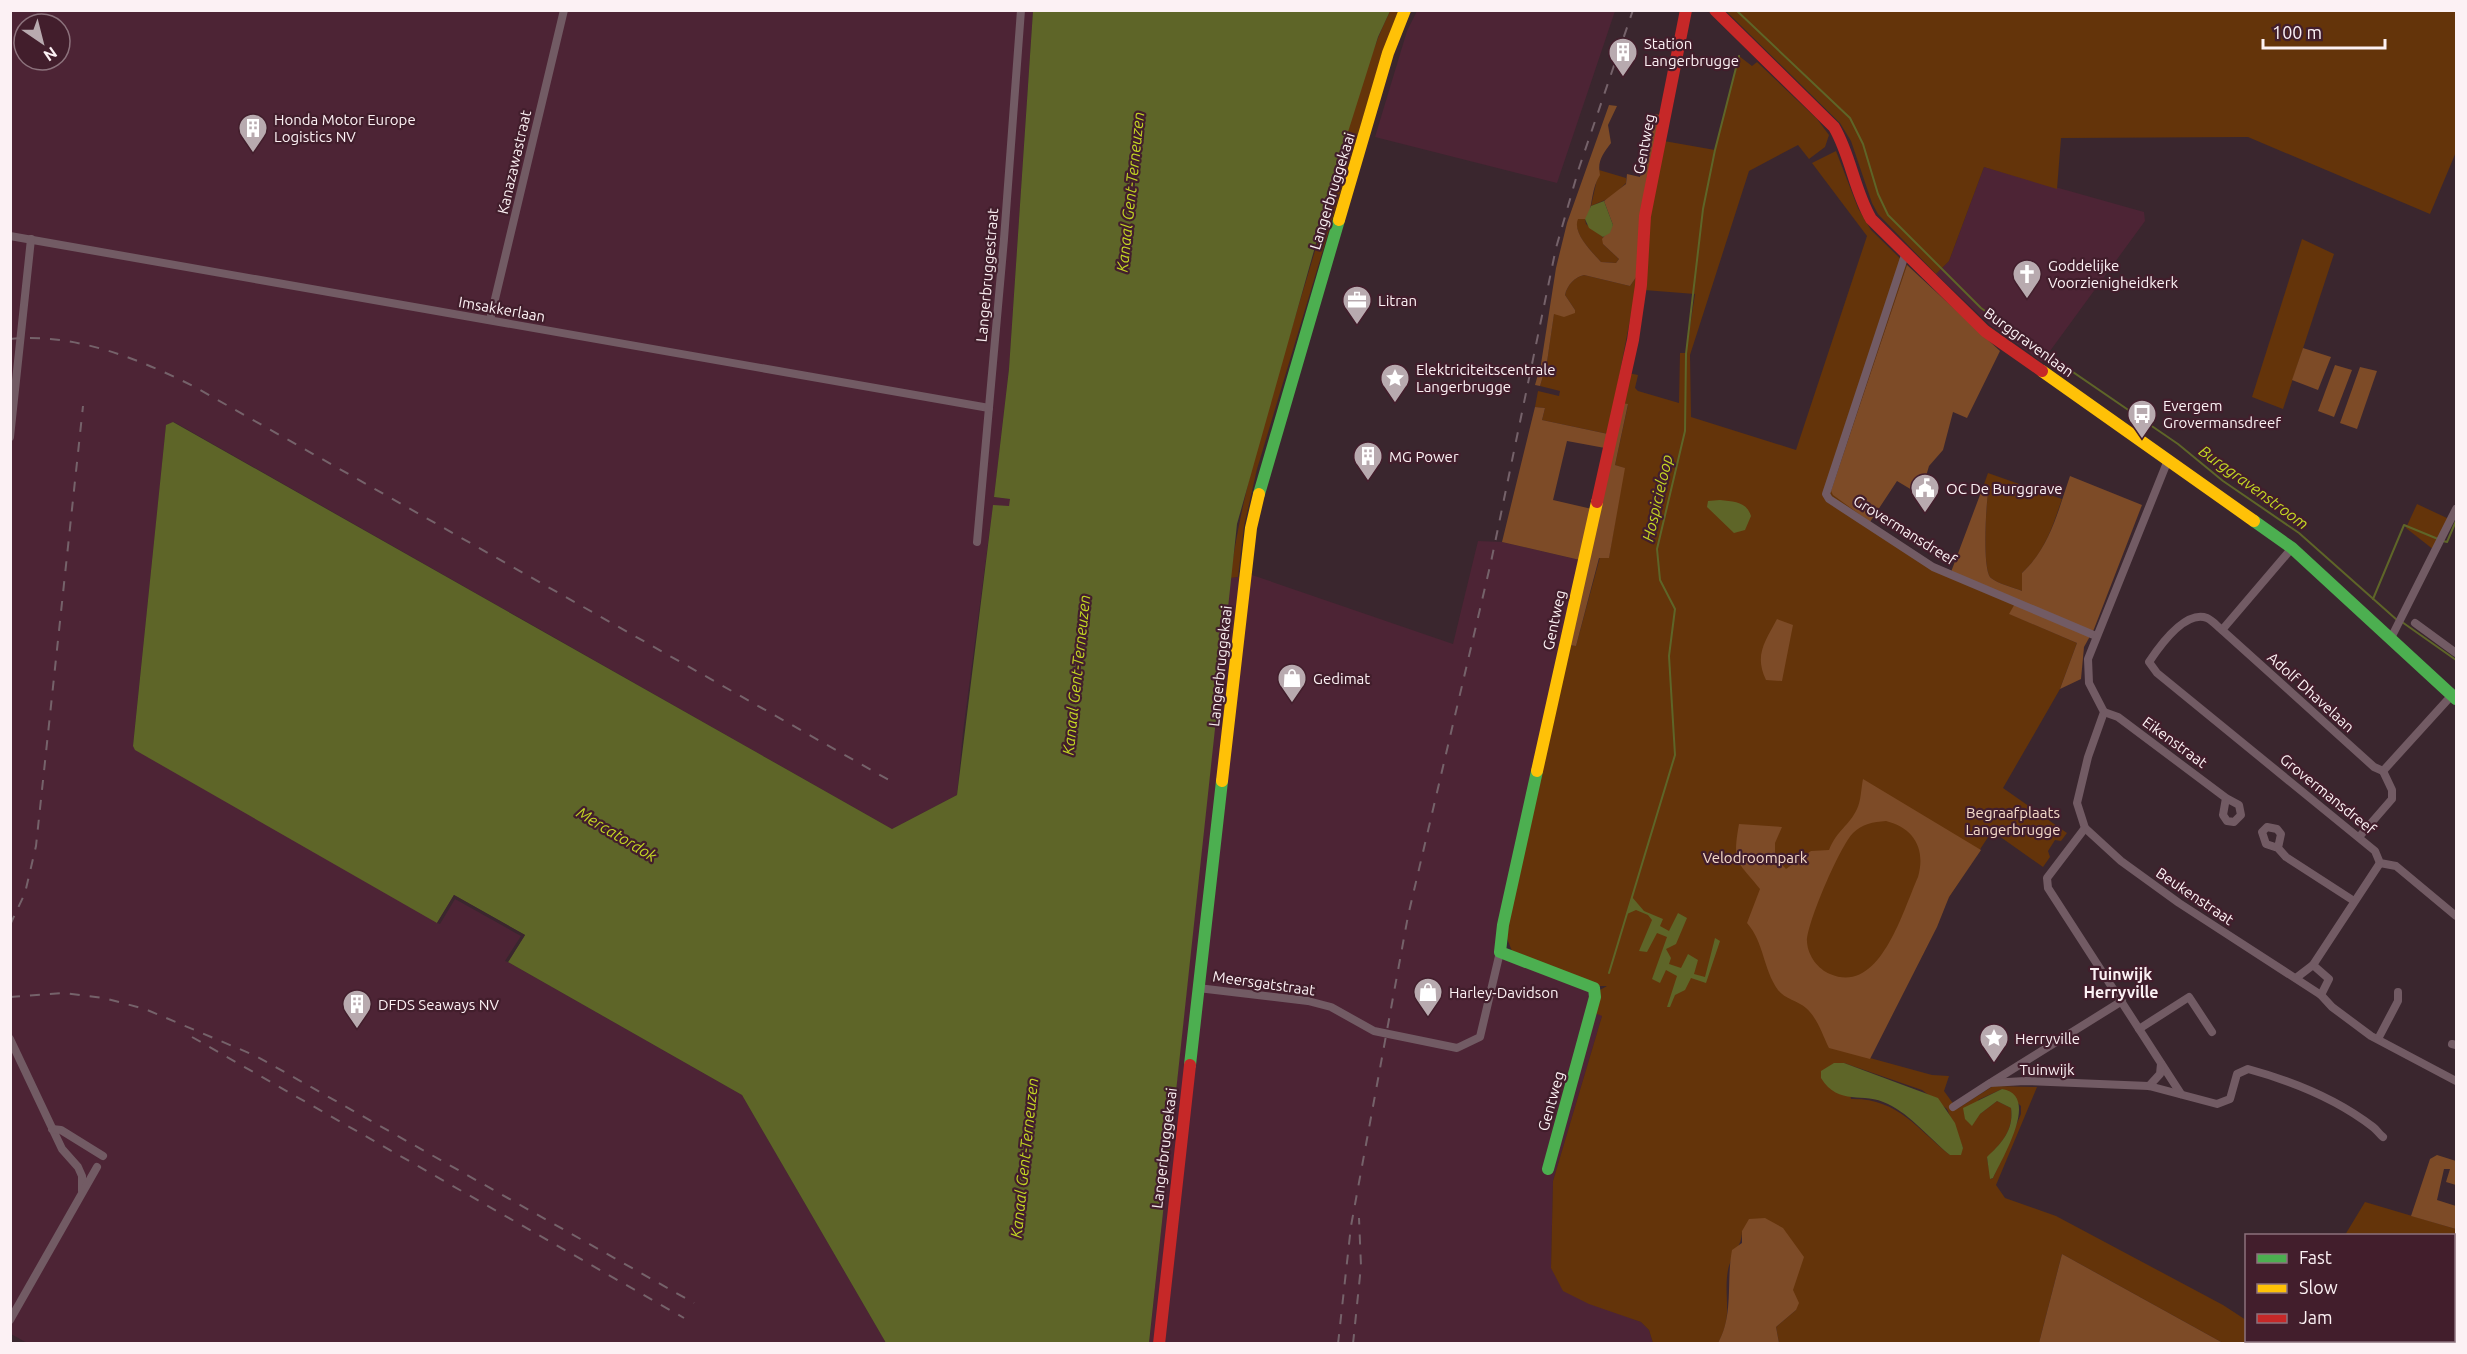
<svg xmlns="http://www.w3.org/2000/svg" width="2467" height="1354" viewBox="0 0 2467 1354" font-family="Ubuntu,sans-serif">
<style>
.built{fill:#4d2435;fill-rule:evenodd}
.green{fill:#64340a;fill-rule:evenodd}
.forest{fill:#7d4b27;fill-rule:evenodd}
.water{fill:#5e6528}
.pier{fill:#3a262e}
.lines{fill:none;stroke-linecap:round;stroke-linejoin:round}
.stream{stroke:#5e6528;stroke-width:2}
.street{stroke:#725b64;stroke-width:8}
.fast{stroke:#4caf50;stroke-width:12}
.slow{stroke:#ffc107;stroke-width:12}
.jam{stroke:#c62828;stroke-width:12}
.rail{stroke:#75626a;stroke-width:2;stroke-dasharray:10 10;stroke-linecap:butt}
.labels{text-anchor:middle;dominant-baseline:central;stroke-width:4.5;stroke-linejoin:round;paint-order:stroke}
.poi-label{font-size:15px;fill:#fcf1f4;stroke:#421e2c;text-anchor:start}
.street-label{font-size:15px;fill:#fcf1f4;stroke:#421e2c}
.park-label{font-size:15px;fill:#f4dac9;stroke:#421e2c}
.water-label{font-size:16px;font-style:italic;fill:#c3d623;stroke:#421e2c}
.neighbourhood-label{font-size:16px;font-weight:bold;fill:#fcf1f4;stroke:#421e2c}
</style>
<rect width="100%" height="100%" fill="#3a262e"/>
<!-- built -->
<g class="built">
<path d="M11 11H1033L1009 369 994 497 1011 499 1009 506H993L963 732 957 795 892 829 174 422 166 426 133 746 454 895 525 935 508 962 742 1095 886 1343 29 1344 11 1334ZM24 24H60V60H24Z"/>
<polygon points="1417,11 1615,11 1557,183 1375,137 1407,31"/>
<polygon points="1984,167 2144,212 2145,221 2042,362 1990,325 1936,274 1949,261"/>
<polygon points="1478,541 1502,542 1580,560 1504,956 1588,988 1602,1016 1553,1181 1551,1268 1620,1314 1641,1322 1649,1330 1653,1343 1149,1344 1230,578 1252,575 1453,644"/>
</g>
<!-- green -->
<g class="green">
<path d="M1390 11H1399L1383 51 1257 469 1244 526 1238 577 1230 578C1246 464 1285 354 1317 244 1340 167 1355 84 1390 11Z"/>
<polygon points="1726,11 2456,11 2456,152 2430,214 2248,137 2061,138 2057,189 1984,167 1949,261 1936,274 1878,214 1872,203 1851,141 1840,123"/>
<path d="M1739 56 1752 66 1757 62 1817 119 1829 135 1825 147 1809 159 1798 145 1749 171 1690 355 1691 417 1796 450 1867 236 1812 163 1836 151 1858 208 1871 230 1907 265 1831 491 1870 522 1934 564 2017 599 2010 614 2077 643 2060 689 2003 788 2067 833 2061 841 2055 840 2048 851 2050 857 2043 867 1992 831 1949 897 1870 1058 1932 1075 1949 1076 1944 1091 1957 1109 1993 1086 2037 1087 1996 1185 2005 1198 2056 1216 2223 1305 2246 1320V1340H2454V1236L2345 1235 2365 1202 2456 1229V1343H2223L2062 1254 2039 1343H1779L1776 1327 1796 1310 1742 1231C1742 1247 1731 1255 1728 1270 1723 1298 1734 1316 1718 1343H1653L1649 1330 1641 1322 1589 1304 1563 1291 1551 1268 1553 1181 1602 1016 1595 1013 1598 991 1607 986H1596L1512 951 1506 936 1569 645 1576 646 1600 557H1609L1624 468 1615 465 1628 405 1621 403 1628 373 1638 375 1635 388 1638 391 1679 403 1680 353H1686L1695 294 1644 290 1650 216 1664 141 1715 150ZM1844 1063 1922 1090 1947 1109 1963 1148 1950 1155C1917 1129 1898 1098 1851 1099ZM2002 1089 2021 1106V1114L1993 1178 1991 1179 1987 1158C2002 1143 2014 1130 2011 1108L1997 1101 1980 1114 1978 1100Z"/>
<polygon points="1599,170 1626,178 1626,183 1612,197 1591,206"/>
<path d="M1577 219H1585L1586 224 1603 237V244L1619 259 1616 263 1601 262C1592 252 1573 234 1577 219Z"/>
<polygon points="2302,239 2334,254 2283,409 2252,397"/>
<path d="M1639 273 1608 434 1542 420 1545 408 1535 407 1538 391 1559 396 1560 391 1540 386 1547 362 1554 313 1575 310 1565 295C1567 285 1575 277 1584 275L1630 286Z"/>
<path d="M1988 473 2062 499C2052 528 2045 552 2022 573V591C2013 587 1998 584 1991 578 1982 570 1986 507 1988 493L1983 487Z"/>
<polygon points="2417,504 2449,519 2434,550 2406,528"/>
</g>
<!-- forest -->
<g class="forest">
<path d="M1609 105 1617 106 1608 125 1611 143C1603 154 1597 161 1600 175 1592 187 1592 204 1588 219H1578C1572 233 1592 252 1601 262L1616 263 1619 259 1603 244 1602 239 1613 225 1604 201 1626 184 1627 174 1640 177 1650 123 1655 114 1660 115 1639 273 1630 286 1584 275C1575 277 1567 285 1565 295L1575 310V313L1564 317 1554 314 1547 362 1540 386 1535 385 1541 364 1556 268 1567 223Z"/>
<polygon points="1907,265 2000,351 1967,418 1953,412 1943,450 1929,466 1924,483 1912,490 1897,481 1870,522 1833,495 1831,491"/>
<polygon points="2303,348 2331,357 2318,390 2292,380"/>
<polygon points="2335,365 2352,370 2334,417 2318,411"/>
<polygon points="2360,367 2377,371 2357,429 2340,423"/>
<polygon points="1621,403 1628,404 1615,465 1625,468 1609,558 1599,558 1576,646 1569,645"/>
<polygon points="1535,407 1545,408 1542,420 1608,434 1605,448 1567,441 1553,500 1592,509 1580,560 1502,542"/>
<path d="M2070 476 2142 505 2094 629 2084 647 2081 679 2060 689 2077 643 2009 614 2017 600 1951 572 1983 487 1988 493C1986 507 1982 570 1991 578 1998 584 2013 587 2022 591V573C2050 547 2058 511 2070 476Z"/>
<path d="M1777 619 1793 625 1782 681 1766 680C1754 655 1765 642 1777 619Z"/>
<path d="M1863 779 1981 850 1949 897 1937 927 1870 1059 1829 1048C1822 1034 1818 1019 1806 1008 1798 1001 1785 999 1778 990 1763 969 1764 942 1747 923L1760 889C1737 860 1732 864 1739 824L1782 827 1775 843V857L1786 869 1811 851 1829 850C1837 830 1849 826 1857 809 1861 801 1861 789 1863 779ZM1886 821C1914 828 1926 849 1918 877 1903 910 1880 996 1830 974 1818 969 1808 956 1807 942 1806 925 1840 846 1853 833 1862 824 1873 822 1886 821Z"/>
<polygon points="2437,1155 2456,1161 2456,1185 2446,1182 2450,1169 2444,1169 2437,1200 2456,1206 2456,1229 2411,1216 2430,1159"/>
<path d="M1765 1218 1783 1228 1804 1257 1793 1290 1799 1303 1796 1310 1776 1327 1779 1343H1718C1734 1315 1726 1282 1732 1250L1742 1243V1231L1749 1219Z"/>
<polygon points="2062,1254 2223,1343 2039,1343"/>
</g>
<!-- water -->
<g class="water">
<polygon points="1033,11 1390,11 1378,37 1342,151 1237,524 1149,1343 886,1343 742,1095 508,962 525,935 454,895 437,923 135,750 133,746 166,425 173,422 892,829 957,795 993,505 1009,506 1010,499 994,497 1009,369"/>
<polygon points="1604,201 1613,225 1610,233 1603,237 1589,228 1585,219 1591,206"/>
<path d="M1720 500C1734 502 1746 501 1751 516L1745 530 1734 533 1707 507 1708 501Z"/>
<polygon points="1632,897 1644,911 1663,919 1660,926 1669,931 1678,913 1687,918 1676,944 1666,949 1671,958 1669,964 1681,968 1688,954 1698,960 1694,974 1705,977 1715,938 1720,941 1706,983 1691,978 1685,990 1675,995 1670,1007 1667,1007 1677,976 1666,970 1660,983 1652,979 1667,937 1657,933 1647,952 1639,951 1652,920 1648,915 1636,910 1627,914"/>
<path d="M1834 1063H1844L1938 1098 1955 1123 1963 1148 1961 1155H1950C1930 1139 1911 1115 1888 1104 1863 1091 1839 1107 1821 1078V1071Z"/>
<path d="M2002 1089C2041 1095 2002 1158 1993 1178L1990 1179 1987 1157C2002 1143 2014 1130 2011 1108L1997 1101 1980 1114 1972 1126 1965 1119 1963 1108Z"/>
</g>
<!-- pier -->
<polygon class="pier" points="454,895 525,935 508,962 505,961 521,936 455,899 440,924 437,923"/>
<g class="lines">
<!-- stream -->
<g class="stream">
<polyline points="1736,10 1850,118 1863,144 1878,194 1888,215 1981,308 1992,316"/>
<polyline points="2029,342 2178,444 2223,481 2299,533 2397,620"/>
<polyline points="2443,541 2447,542 2456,521"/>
<polyline points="2373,599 2404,525 2438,539"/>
<polyline points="2402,622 2456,660"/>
<polyline points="1609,973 1675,755 1669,656 1675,609 1660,580 1657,549 1685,431 1686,354 1703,209 1715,150 1739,56"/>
</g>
<!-- street -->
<g class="street">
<polyline points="10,236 989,408"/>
<polyline points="1905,255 1826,494 1829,499 1933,567 2096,636"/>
<polyline points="490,320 564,10"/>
<polyline points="10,437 31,239"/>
<polyline points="2168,460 2088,659 2089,683 2104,712 2088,757 2077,803 2085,828 2121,861 2179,903 2321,995 2332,1007 2371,1036 2456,1081"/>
<polyline points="977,542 1004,239 1021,10"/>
<path d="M2292 548 2222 630C2217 626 2212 620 2207 618 2185 610 2159 647 2149 662L2157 673 2375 851 2380 863 2396 866 2456 916"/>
<polyline points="2415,623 2456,653"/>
<polyline points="2222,630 2374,767 2383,771 2452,695"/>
<polyline points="2391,638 2456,509"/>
<polyline points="2104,712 2118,717 2226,798 2239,805 2241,815 2234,822 2227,821 2223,815 2226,798"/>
<polyline points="2085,828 2047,878 2048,888 2181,1094"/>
<polyline points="2359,837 2392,799 2392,790 2383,771"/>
<polyline points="2278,848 2281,834 2277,829 2267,827 2262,832 2266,844 2278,848 2286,857 2354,901"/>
<polyline points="2313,965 2329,979 2321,995"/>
<polyline points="2296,978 2313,965 2380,863"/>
<polyline points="1198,988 1308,1001 1331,1007 1374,1031 1457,1048 1480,1037 1500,952"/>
<polyline points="2139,1029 2189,997 2212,1032"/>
<polyline points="10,1039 62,1149 78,1167 82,1176 82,1191"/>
<polyline points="2378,1039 2398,1001 2398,992"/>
<polyline points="2452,1044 2456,1045"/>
<polyline points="1992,1082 2122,1001"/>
<polyline points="2149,1086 2160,1074 2161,1064"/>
<path d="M1953 1107 1990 1083 2025 1081 2149 1086 2217 1104 2230 1099 2237 1074 2248 1069C2292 1081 2337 1099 2373 1127 2377 1130 2379 1134 2383 1137"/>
<polyline points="52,1129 61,1130 103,1156"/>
<polyline points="10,1320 97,1167"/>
</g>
<!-- fast -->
<g class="fast">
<polyline points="1259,494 1339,220"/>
<polyline points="2254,521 2292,548 2456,699"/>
<polyline points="1537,771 1503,925 1500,952 1594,988 1595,997 1548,1169"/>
<polyline points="1190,1065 1222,781"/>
</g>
<!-- slow -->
<g class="slow">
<polyline points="1339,220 1388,53 1405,10"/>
<polyline points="2042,371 2254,521"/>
<polyline points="1537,771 1597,502"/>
<polyline points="1222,781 1251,528 1259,494"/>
</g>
<!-- jam -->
<g class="jam">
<path d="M1715 10 1834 127C1851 156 1854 190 1871 219L1985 331 2042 371"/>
<polyline points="1597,502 1633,340 1641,285 1645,216 1686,10"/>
<polyline points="1159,1344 1190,1065"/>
</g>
<!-- rail -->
<g class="rail">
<path d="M10 339C75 333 137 358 193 386L896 784"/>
<polyline points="10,925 25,893 36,846 83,406"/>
<polyline points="10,997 63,993 104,998 145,1009 256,1056 694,1303"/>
<polyline points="192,1037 684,1318"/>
<polyline points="1338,1344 1351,1226 1408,916 1491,562 1556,248 1579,168 1633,10"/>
<polyline points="1353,1344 1361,1266 1359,1218"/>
</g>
</g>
<!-- icons -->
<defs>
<g id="building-pin" transform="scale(1.5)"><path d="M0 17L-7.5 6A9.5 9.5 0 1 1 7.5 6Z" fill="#b8aaaf" stroke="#421e2c"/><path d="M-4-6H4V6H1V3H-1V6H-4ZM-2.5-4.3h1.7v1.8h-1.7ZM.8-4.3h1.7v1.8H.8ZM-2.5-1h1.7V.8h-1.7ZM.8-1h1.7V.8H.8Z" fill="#fff"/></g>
<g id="church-pin" transform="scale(1.5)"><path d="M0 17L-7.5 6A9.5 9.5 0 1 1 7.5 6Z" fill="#b8aaaf" stroke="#421e2c"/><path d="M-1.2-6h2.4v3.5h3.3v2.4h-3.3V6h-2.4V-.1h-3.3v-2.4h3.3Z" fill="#fff"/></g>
<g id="office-pin" transform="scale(1.5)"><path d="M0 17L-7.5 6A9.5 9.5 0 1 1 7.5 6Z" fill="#b8aaaf" stroke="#421e2c"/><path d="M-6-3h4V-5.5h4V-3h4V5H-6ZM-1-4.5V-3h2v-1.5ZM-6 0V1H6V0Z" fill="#fff"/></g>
<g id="sight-pin" transform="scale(1.5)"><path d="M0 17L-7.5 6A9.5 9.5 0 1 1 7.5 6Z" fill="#b8aaaf" stroke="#421e2c"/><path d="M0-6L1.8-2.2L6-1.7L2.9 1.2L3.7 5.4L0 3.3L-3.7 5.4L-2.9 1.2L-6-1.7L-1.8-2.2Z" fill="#fff"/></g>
<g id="bus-pin" transform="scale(1.5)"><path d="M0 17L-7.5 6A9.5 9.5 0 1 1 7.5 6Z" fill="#b8aaaf" stroke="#421e2c"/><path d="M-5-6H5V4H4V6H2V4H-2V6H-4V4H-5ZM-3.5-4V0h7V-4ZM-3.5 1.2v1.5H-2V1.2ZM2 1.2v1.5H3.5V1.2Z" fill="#fff"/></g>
<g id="civic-pin" transform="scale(1.5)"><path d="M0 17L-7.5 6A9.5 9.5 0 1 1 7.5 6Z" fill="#b8aaaf" stroke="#421e2c"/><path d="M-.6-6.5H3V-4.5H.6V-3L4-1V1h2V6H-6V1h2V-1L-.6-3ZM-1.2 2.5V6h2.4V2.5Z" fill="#fff"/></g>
<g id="shop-pin" transform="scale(1.5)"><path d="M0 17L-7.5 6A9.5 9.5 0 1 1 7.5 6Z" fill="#b8aaaf" stroke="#421e2c"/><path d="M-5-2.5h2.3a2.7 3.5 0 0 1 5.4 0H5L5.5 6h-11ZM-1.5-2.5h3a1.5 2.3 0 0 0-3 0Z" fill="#fff"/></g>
</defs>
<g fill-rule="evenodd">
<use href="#building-pin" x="1623" y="52"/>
<use href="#building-pin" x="253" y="128"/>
<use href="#church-pin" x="2027" y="274"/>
<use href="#office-pin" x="1357" y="300"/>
<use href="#sight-pin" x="1395" y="378"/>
<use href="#bus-pin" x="2142" y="414"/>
<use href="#building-pin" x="1368" y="456"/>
<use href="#civic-pin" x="1925" y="488"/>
<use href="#shop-pin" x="1292" y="678"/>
<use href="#shop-pin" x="1428" y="992"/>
<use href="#building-pin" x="357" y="1004"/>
<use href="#sight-pin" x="1994" y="1038"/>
</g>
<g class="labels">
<!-- poi labels -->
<g class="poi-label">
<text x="1644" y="43">Station<tspan x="1644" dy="17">Langerbrugge</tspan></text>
<text x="274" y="119">Honda Motor Europe<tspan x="274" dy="17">Logistics NV</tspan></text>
<text x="2048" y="265">Goddelijke<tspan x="2048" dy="17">Voorzienigheidkerk</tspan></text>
<text x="1378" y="300">Litran</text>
<text x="1416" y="369">Elektriciteitscentrale<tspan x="1416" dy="17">Langerbrugge</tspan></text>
<text x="2163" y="405">Evergem<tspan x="2163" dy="17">Grovermansdreef</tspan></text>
<text x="1389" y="456">MG Power</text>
<text x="1946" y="488">OC De Burggrave</text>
<text x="1313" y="678">Gedimat</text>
<text x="1449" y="992">Harley-Davidson</text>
<text x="378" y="1004">DFDS Seaways NV</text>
<text x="2015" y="1038">Herryville</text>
</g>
<!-- street labels -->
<g class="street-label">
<text transform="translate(1644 144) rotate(-79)">Gentweg</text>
<text transform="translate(514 162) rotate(-77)">Kanazawastraat</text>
<text transform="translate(1332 191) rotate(-73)">Langerbruggekaai</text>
<text transform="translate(987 275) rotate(-85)">Langerbruggestraat</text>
<text transform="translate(502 309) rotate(10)">Imsakkerlaan</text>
<text transform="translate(2029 342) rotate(36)">Burggravenlaan</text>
<text transform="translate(1905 530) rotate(32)">Grovermansdreef</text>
<text transform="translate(1554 620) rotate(-78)">Gentweg</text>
<text transform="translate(1220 666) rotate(-84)">Langerbruggekaai</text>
<text transform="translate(2311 692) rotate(42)">Adolf Dhavelaan</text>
<text transform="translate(2175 742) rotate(36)">Eikenstraat</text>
<text transform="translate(2328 794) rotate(39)">Grovermansdreef</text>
<text transform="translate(2195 896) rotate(34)">Beukenstraat</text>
<text transform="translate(1264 983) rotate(8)">Meersgatstraat</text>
<text x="2047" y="1069">Tuinwijk</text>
<text transform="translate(1551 1101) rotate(-74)">Gentweg</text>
<text transform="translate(1164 1148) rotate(-83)">Langerbruggekaai</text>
</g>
<!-- park labels -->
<g class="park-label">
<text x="2013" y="812">Begraafplaats<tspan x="2013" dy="17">Langerbrugge</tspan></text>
<text x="1755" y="857">Velodroompark</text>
</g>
<!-- water labels -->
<g class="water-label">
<text transform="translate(1130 192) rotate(-84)">Kanaal Gent-Terneuzen</text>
<text transform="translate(2254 487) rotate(36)">Burggravenstroom</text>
<text transform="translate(1657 498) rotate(-77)">Hospicieloop</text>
<text transform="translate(1076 675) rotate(-84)">Kanaal Gent-Terneuzen</text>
<text transform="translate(617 834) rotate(31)">Mercatordok</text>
<text transform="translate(1024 1158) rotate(-84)">Kanaal Gent-Terneuzen</text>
</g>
<!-- neighbourhood labels -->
<g class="neighbourhood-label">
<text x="2121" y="974">Tuinwijk<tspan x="2121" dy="18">Herryville</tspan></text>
</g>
</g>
<!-- border -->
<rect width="2467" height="1354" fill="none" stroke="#fcf1f4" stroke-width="24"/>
<!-- legend -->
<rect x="2245" y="1234" width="210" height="108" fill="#421e2c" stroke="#8c727c" stroke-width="1.5"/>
<rect x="2257" y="1254" width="30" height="9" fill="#4caf50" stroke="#8c727c" stroke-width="1.5"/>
<text x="2299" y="1264" font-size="18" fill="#fcf1f4">Fast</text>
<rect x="2257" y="1284" width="30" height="9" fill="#ffc107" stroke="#8c727c" stroke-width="1.5"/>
<text x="2299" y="1294" font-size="18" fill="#fcf1f4">Slow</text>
<rect x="2257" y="1314" width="30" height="9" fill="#c62828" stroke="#8c727c" stroke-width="1.5"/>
<text x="2299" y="1324" font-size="18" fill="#fcf1f4">Jam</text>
<!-- north arrow -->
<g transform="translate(42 42) rotate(145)"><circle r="28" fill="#421e2c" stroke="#8c727c" stroke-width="1.5"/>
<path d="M0-4.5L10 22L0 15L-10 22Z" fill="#b8aaaf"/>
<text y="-9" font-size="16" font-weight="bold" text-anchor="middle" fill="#fcf1f4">N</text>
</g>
<!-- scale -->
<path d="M2263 39v9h122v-9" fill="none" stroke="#fcf1f4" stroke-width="3"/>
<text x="2272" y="39" font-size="18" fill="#fcf1f4" stroke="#421e2c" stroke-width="4.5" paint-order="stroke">100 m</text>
</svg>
